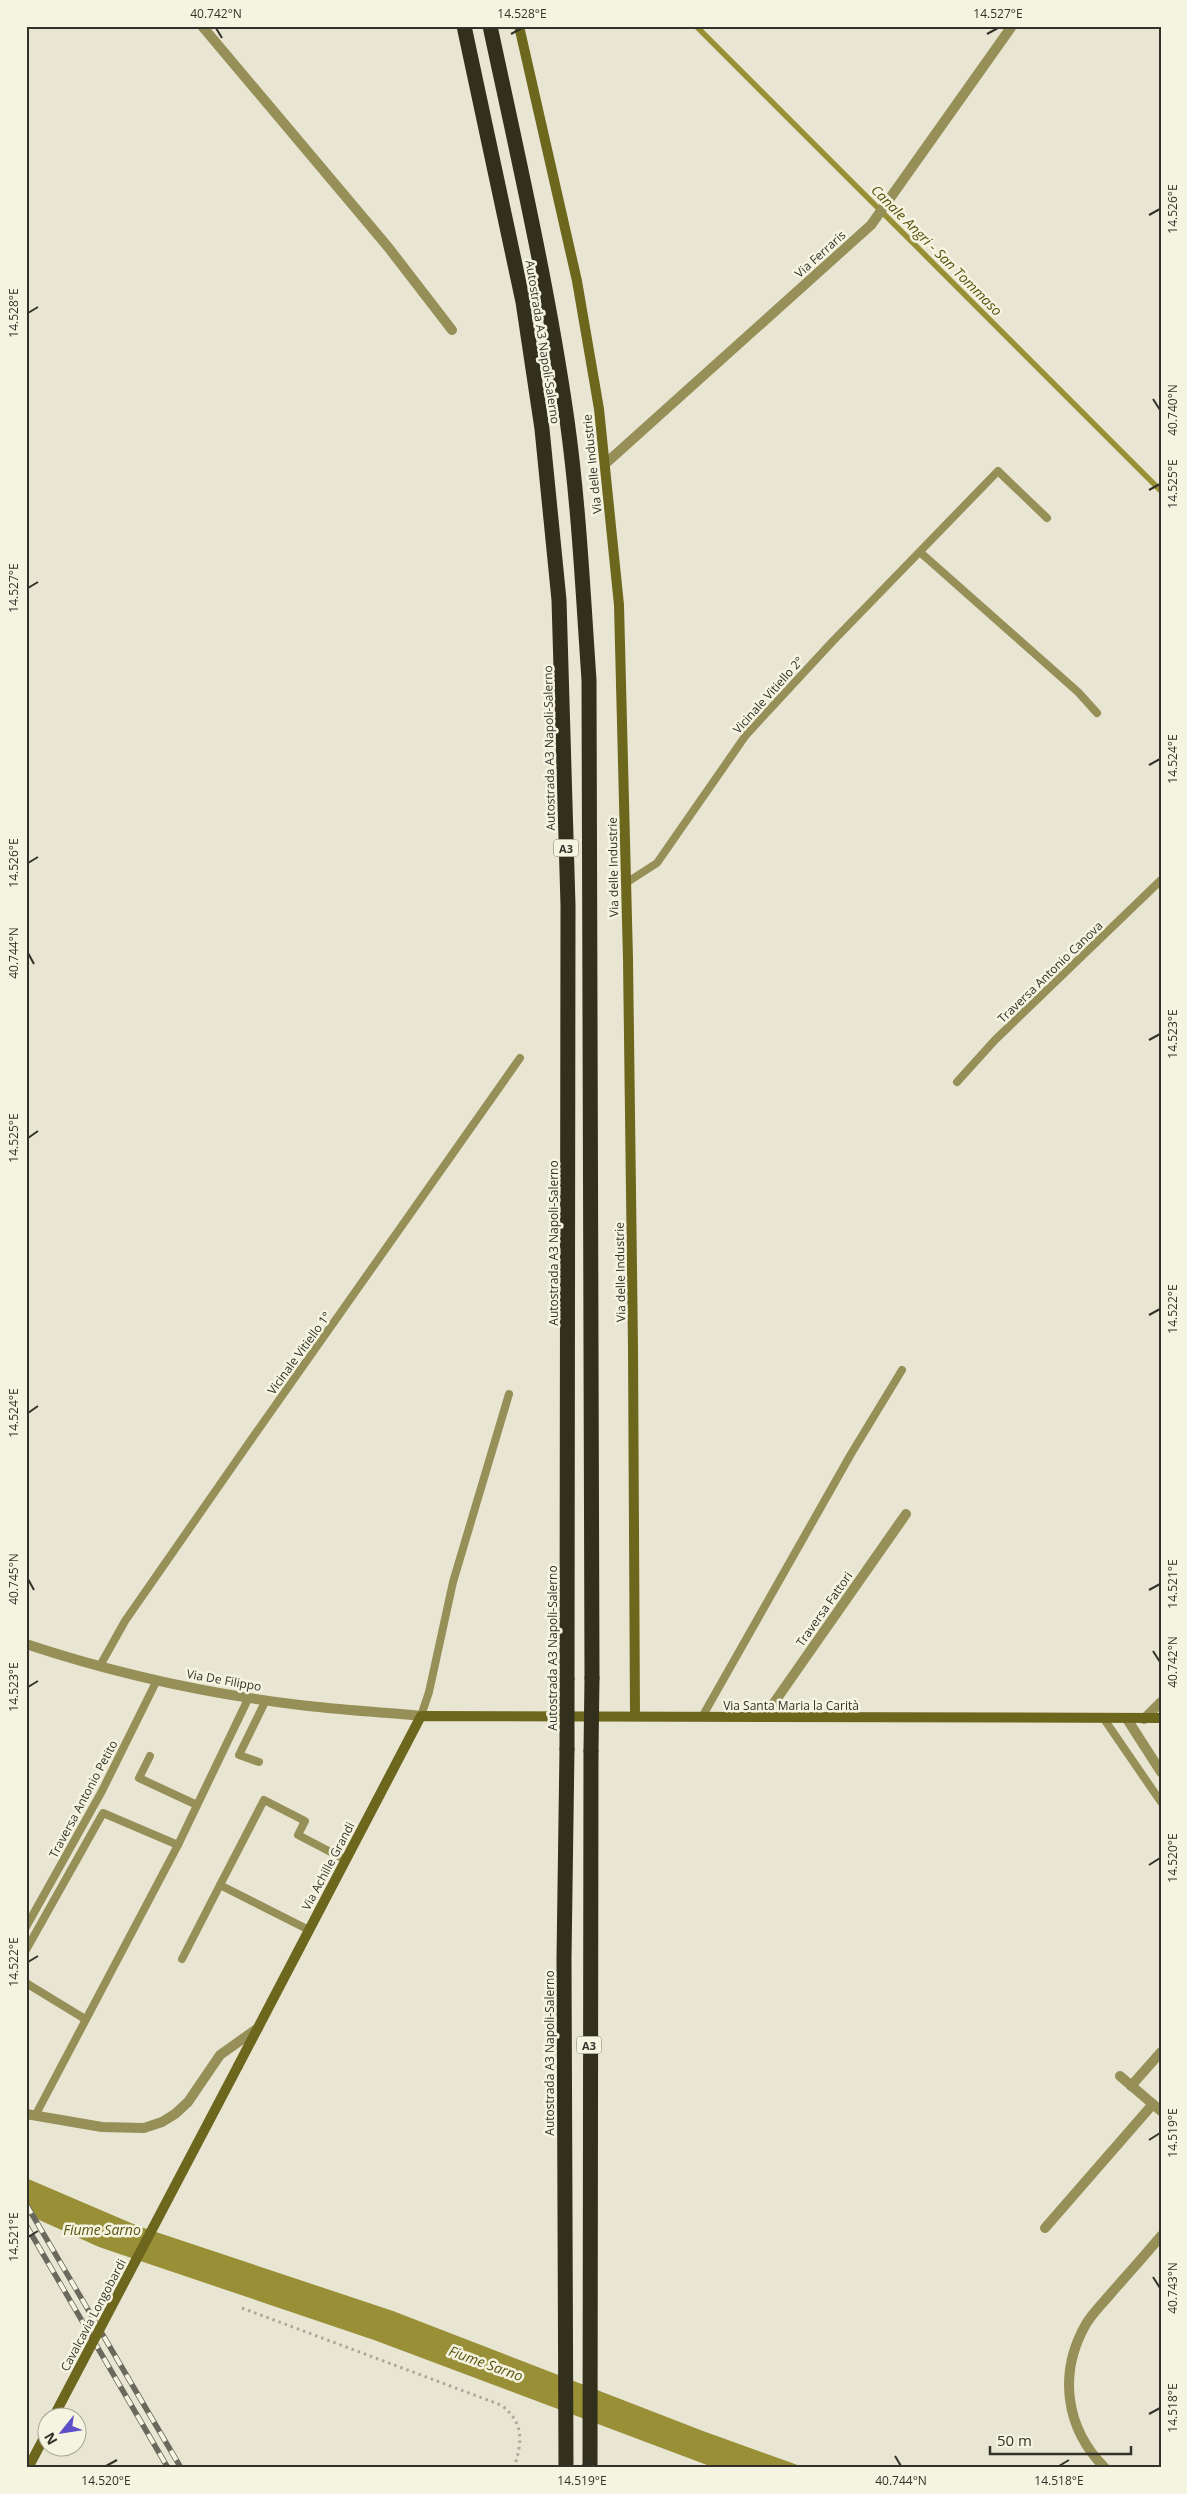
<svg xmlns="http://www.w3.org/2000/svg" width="1187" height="2494" viewBox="0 0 1187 2494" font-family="'Open Sans',sans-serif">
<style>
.water{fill:#988f36}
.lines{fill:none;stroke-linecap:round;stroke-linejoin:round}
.stream{stroke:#988f36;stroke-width:5.5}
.path{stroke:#a9a899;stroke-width:3;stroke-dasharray:2.5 4;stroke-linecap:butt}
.lane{stroke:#969058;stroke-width:8}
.street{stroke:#969058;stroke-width:10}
.secondary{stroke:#6d661d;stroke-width:10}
.highway{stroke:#32301c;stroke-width:15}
.rail-casing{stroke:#6a695e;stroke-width:5.5}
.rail{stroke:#f5f4e0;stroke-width:4;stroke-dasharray:11;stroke-linecap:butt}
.secondary-bridge{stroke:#6d661d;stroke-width:10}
.highway-bridge{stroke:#32301c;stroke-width:15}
.ticks{fill:none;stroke:#32312a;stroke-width:2}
.labels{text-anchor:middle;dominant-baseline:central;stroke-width:5;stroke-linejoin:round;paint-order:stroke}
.shield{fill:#f5f4e0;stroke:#6c6c61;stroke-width:1}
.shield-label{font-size:11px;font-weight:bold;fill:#32312a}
.street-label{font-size:12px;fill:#32312a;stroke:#f5f4e0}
.water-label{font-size:14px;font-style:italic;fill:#5a5310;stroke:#f5f4e0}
.neatline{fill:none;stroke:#32312a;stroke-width:2}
.ticks-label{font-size:12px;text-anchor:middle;fill:#32312a}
</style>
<rect width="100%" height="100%" fill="#e8e6d3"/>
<!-- water -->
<polygon class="water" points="26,2178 138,2226 393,2311 703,2431 806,2468 715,2468 374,2340 99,2247 26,2214"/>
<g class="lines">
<!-- stream -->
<polyline class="stream" points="696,26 1161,491"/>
<!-- path -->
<path class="path" d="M242 2308 501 2405C525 2423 522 2442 514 2468"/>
<!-- lane -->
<g class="lane">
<polyline points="921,553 1078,692 1097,713"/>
<polyline points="626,883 657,863 746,735 833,641 998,471 1047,518"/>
<polyline points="957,1082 995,1040 1161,880"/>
<polyline points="101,1664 125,1621 246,1447 520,1058"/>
<polyline points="421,1716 429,1692 453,1582 509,1394"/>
<polyline points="702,1717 851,1454 902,1370"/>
<polyline points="1104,1719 1161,1802"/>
<polyline points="150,1756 139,1778 197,1805"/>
<polyline points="259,1762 239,1755 266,1700"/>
<polyline points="220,1885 264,1800 305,1821 298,1835 346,1860"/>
<polyline points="26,1927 102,1791 157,1680"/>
<polyline points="26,1950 103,1813 178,1845"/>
<polyline points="182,1959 220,1885 309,1930"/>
<polyline points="26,1983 85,2019"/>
<polyline points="35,2116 178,1845 249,1697"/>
</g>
<!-- street -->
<g class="street">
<polyline points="202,26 388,247 452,330"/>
<polyline points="605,464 871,225 1012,26"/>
<path d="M26 1644C113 1673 209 1694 300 1705 340 1710 381 1712 421 1716"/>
<polyline points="764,1717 906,1514"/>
<polyline points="1127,1719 1161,1772"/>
<polyline points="1144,1719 1161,1702"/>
<polyline points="1120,2076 1161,2111"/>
<polyline points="1131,2086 1161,2052"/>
<polyline points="26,2114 102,2127 144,2128 162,2122 175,2114 188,2102 220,2055 258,2028"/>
<polyline points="1045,2228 1153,2104"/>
<path d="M1105 2468C1065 2428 1058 2373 1086 2324 1093 2312 1104 2302 1113 2291 1129 2273 1145 2255 1161 2236"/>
</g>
<!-- secondary -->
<g class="secondary">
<polyline points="519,26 577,281 599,409 619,605 628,959 633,1347 635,1716"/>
<polyline points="238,2066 421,1716 1161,1718"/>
<polyline points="28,2468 48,2430"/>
</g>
<!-- highway -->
<g class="highway">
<polyline points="464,26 523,302 542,429 559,600 568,905 567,1679"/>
<path d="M490 26C518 157 548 287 567 420 579 506 583 593 589 680L592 1678"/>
<polyline points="566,2468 564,1959 567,1749"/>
<polyline points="590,2468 591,1751"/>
</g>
<!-- rail casing -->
<g class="rail-casing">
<g id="rail">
<polyline points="26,2204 181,2468"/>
<polyline points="26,2225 168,2468"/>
</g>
</g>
<!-- rail -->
<use href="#rail" class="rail"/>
<!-- secondary-bridge -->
<polyline class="secondary-bridge" points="54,2416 238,2066"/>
<!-- highway-bridge -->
<g class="highway-bridge">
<polyline points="567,1679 567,1749"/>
<polyline points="591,1751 592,1678"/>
</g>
</g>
<!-- ticks -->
<path class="ticks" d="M216 28 222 38M511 34 522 28M987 34 998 28M1149 215 1160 209M28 313 38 307M1153 399 1160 410M1149 490 1160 484M28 588 38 582M1149 765 1160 759M28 863 38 857M28 953 34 964M1149 1040 1160 1034M28 1138 38 1131M1149 1315 1160 1309M28 1413 38 1406M28 1579 34 1590M1149 1590 1160 1584M1153 1651 1160 1662M28 1687 38 1681M1149 1865 1160 1858M28 1962 38 1956M1149 2140 1160 2133M28 2237 38 2231M1153 2277 1160 2288M1149 2414 1160 2408M895 2456 901 2466M106 2466 117 2460M582 2466 593 2460M1059 2466 1069 2460"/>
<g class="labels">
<!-- shield labels -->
<g class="shield">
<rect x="553.5" y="839.5" width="25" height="17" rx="4"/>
<rect x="576.5" y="2036.5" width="25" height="17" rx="4"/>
</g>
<g class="shield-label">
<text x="566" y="848">A3</text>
<text x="589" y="2045">A3</text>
</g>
<!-- street labels -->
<g class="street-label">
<text transform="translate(820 254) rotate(-42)">Via Ferraris</text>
<text transform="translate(543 342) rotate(81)">Autostrada A3 Napoli-Salerno</text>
<text transform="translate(592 464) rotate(-96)">Via delle Industrie</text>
<text transform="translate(768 695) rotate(-48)">Vicinale Vitiello 2°</text>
<text transform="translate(549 748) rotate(-91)">Autostrada A3 Napoli-Salerno</text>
<text transform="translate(613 867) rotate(-91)">Via delle Industrie</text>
<text transform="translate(1050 972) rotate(-44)">Traversa Antonio Canova</text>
<text transform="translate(553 1243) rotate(-90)">Autostrada A3 Napoli-Salerno</text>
<text transform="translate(620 1272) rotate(-91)">Via delle Industrie</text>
<text transform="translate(299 1353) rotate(-54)">Vicinale Vitiello 1°</text>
<text transform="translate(824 1609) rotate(-55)">Traversa Fattori</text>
<text transform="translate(552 1648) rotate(-90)">Autostrada A3 Napoli-Salerno</text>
<text transform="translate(224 1680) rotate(10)">Via De Filippo</text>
<text x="791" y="1705">Via Santa Maria la Carità</text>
<text transform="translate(83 1799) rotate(-62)">Traversa Antonio Petito</text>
<text transform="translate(328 1866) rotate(-62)">Via Achille Grandi</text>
<text transform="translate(549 2053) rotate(-90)">Autostrada A3 Napoli-Salerno</text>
<text transform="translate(93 2315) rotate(-62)">Cavalcavia Longobardi</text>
</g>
<!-- water labels -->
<g class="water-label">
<text transform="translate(937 250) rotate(45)">Canale Angri - San Tommaso</text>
<text x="102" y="2229">Fiume Sarno</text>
<text transform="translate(486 2363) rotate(20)">Fiume Sarno</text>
</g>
</g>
<!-- border -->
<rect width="1187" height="2494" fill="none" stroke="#f5f4e0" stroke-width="55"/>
<!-- north arrow -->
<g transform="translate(62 2432) rotate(240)"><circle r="24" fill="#f5f4e0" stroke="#a7a697"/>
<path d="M0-4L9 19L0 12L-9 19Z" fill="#5d4fc7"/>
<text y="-8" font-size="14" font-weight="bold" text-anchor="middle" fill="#32312a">N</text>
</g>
<!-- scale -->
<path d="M990 2446v8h141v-8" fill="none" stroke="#32312a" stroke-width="2.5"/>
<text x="997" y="2446" font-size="15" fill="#32312a" stroke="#f5f4e0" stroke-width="4" paint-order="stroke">50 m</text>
<rect x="28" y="28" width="1132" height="2438" class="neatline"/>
<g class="ticks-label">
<text x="216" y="18">40.742°N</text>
<text x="522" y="18">14.528°E</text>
<text x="998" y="18">14.527°E</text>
<text transform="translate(1173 209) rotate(-90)" y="4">14.526°E</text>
<text transform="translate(14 313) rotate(-90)" y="4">14.528°E</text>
<text transform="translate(1173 410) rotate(-90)" y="4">40.740°N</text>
<text transform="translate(1173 484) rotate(-90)" y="4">14.525°E</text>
<text transform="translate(14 588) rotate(-90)" y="4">14.527°E</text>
<text transform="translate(1173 759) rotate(-90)" y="4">14.524°E</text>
<text transform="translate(14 863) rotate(-90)" y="4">14.526°E</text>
<text transform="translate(14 953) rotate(-90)" y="4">40.744°N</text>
<text transform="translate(1173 1034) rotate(-90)" y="4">14.523°E</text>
<text transform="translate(14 1138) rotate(-90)" y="4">14.525°E</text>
<text transform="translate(1173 1309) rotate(-90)" y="4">14.522°E</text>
<text transform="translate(14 1413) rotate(-90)" y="4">14.524°E</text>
<text transform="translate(14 1579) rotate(-90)" y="4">40.745°N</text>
<text transform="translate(1173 1584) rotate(-90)" y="4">14.521°E</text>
<text transform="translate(1173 1662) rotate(-90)" y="4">40.742°N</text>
<text transform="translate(14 1687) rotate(-90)" y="4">14.523°E</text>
<text transform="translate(1173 1858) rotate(-90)" y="4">14.520°E</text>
<text transform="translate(14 1962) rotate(-90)" y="4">14.522°E</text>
<text transform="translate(1173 2133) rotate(-90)" y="4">14.519°E</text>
<text transform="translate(14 2237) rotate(-90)" y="4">14.521°E</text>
<text transform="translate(1173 2288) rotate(-90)" y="4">40.743°N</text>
<text transform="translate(1173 2408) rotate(-90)" y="4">14.518°E</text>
<text x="106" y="2485">14.520°E</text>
<text x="582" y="2485">14.519°E</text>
<text x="901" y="2485">40.744°N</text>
<text x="1059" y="2485">14.518°E</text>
</g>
</svg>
